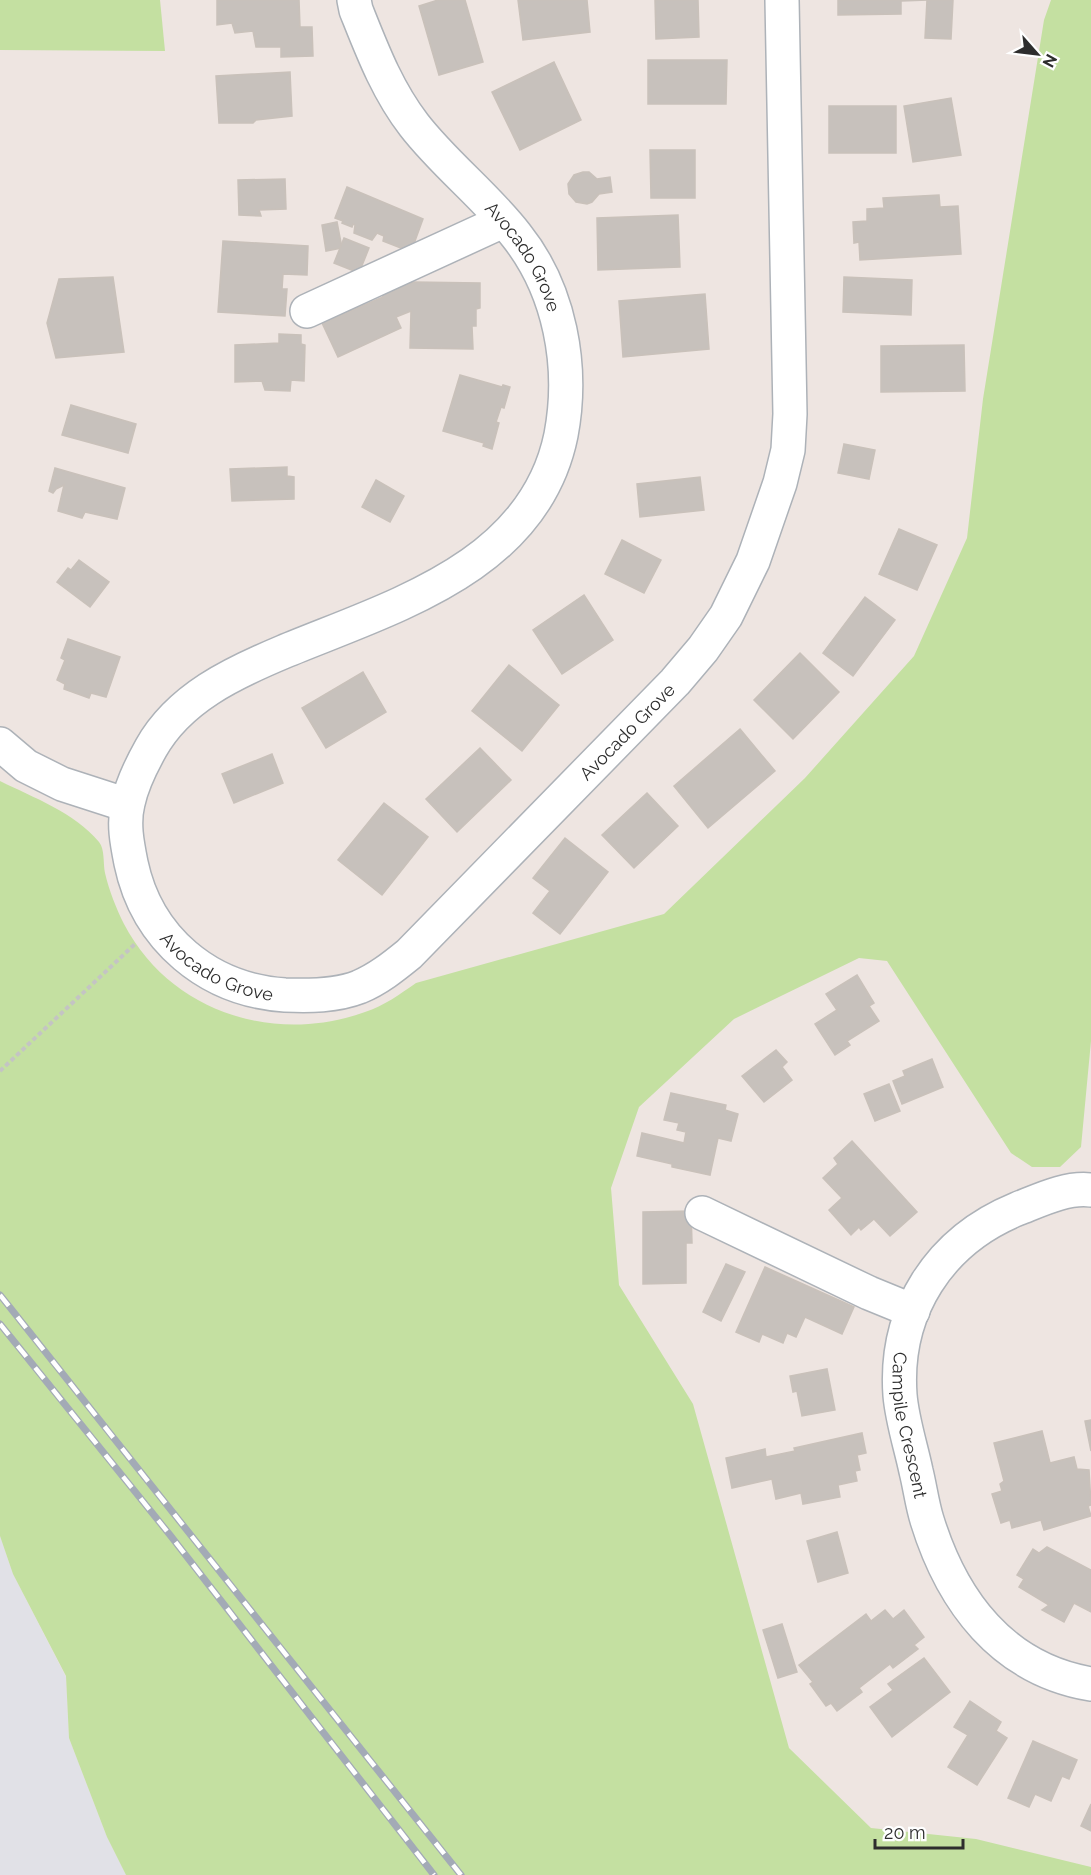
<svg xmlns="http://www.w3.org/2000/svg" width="1091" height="1875" viewBox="0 0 1091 1875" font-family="Raleway,sans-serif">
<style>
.industrial{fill:#e1e1e7}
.green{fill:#c4e0a1}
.building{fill:#c7c1bc;stroke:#c9c1ba;stroke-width:1.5}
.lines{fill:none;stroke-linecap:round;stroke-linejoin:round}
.minor-casing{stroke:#adb2b8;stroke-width:36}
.path{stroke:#c4c4c4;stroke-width:4;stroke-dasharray:4.5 3;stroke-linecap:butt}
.minor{stroke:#fff;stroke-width:33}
.rail-casing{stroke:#a3aab6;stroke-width:7}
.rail{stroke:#fff;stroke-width:4.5;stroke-dasharray:14;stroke-linecap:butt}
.labels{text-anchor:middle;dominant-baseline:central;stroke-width:4.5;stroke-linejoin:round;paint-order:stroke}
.street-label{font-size:18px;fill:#2d2d2d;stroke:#fff}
</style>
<rect width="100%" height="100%" fill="#eee5e1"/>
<!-- industrial -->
<polygon class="industrial" points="0,1536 13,1574 66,1677 69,1738 107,1837 126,1875 0,1875"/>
<!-- green -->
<g class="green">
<polygon points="0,0 160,0 165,51 0,50"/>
<path d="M1051 0H1091V1041L1081 1147 1060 1167H1032L1011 1153 887 961 859 958 734 1019 639 1107 611 1188 619 1285 693 1404 789 1748 871 1828 976 1839 1091 1867V1875H126L107 1837 69 1738 66 1676 13 1574 0 1536V781C34 798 74 812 99 842 105 849 103 864 105 873 109 890 116 908 124 924 170 1012 274 1045 365 1012 384 1006 400 994 416 983L664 914 805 778 914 656 967 538 983 399 1044 20Z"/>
</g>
<!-- building -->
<g class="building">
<polygon points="217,0 299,0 300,27 312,27 313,56 281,57 281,47 256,47 253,31 235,33 232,23 217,25"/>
<polygon points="438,0 465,0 483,62 439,75 419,6"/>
<polygon points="518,0 587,0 590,32 523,40"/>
<polygon points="655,0 698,0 699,37 656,39"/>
<polygon points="838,0 928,0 901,1 901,14 838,15"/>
<polygon points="927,0 953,0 951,39 925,38"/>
<polygon points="648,60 727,60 726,104 648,104"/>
<polygon points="554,62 581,120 520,150 492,92"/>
<polygon points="290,72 292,116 256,120 253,123 219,123 216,76"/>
<polygon points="951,98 961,155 913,162 904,106"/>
<rect x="829" y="106" width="67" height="47"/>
<polygon points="650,150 695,150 695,198 651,198"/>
<polygon points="583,172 589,172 597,179 610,177 612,192 599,194 592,202 587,204 576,202 569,194 568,184 574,175"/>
<polygon points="285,179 286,209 259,210 261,216 239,215 238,180"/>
<polygon points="347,187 423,219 411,252 383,241 384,236 377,233 372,240 354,233 355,225 353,224 352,227 342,223 343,221 335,218"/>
<polygon points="939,195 940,207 958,206 961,254 860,260 859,242 854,243 853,222 867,221 867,209 884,208 883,198"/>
<polygon points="678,215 680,267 598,270 597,218"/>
<polygon points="337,222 342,248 326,251 322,225"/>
<polygon points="344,238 369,248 359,273 334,263"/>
<polygon points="223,241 308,246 307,275 283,274 282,289 287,289 285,316 218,312"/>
<polygon points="113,277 124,352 56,358 47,323 59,279"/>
<polygon points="844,277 912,280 911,315 843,312"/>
<polygon points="413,282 480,283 480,308 476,309 476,326 472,326 473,349 410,348 411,311 396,317 401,328 338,357 322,323 383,297 382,295"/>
<polygon points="705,294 709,349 623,357 619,301"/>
<polygon points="279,334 301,335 301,344 305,345 304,381 291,380 290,391 265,390 262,381 235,382 235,345 279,343"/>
<polygon points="964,345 965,391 881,392 881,346"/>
<polygon points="460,375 502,387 503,385 510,387 504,408 501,407 496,422 499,423 492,449 483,446 484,443 443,431"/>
<polygon points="71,405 136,424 128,453 62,435"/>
<polygon points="844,444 875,450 869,479 838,473"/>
<polygon points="287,467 287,476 294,477 294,499 232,501 230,469"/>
<polygon points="55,468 125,488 117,519 85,512 82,518 58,511 64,485 56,489 53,493 49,491"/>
<polygon points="700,477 704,510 640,517 637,484"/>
<polygon points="376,480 404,496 390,522 362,507"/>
<polygon points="899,529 937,545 917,590 879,574"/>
<polygon points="622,540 661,560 644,593 605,574"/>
<polygon points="79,560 109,582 90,607 57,582 68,568 71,570"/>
<polygon points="584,595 613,640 562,674 533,630"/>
<polygon points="865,597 895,620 853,676 823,653"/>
<polygon points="68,639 120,657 106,697 91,693 89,698 64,689 65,684 57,680 65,660 61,658"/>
<polygon points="800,653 839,692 793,739 754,700"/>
<polygon points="509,665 559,705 522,751 472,711"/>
<polygon points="363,672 386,712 326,748 302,708"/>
<polygon points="740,729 775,771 708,828 674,786"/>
<polygon points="480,748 511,780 457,832 426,799"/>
<polygon points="272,754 283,783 234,803 222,774"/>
<polygon points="647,793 678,826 634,868 602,835"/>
<polygon points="384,803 428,837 382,895 338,860"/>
<polygon points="565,838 608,872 560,934 533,913 550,891 533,878"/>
<polygon points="857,975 874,1003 869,1006 879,1021 847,1041 850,1045 835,1055 815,1024 837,1010 826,994"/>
<polygon points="776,1050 787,1062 782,1067 792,1080 764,1102 742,1076"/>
<polygon points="932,1059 943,1087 902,1104 893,1081 905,1076 903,1071"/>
<polygon points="889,1084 900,1111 875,1121 864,1094"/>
<polygon points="671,1093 726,1105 725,1110 738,1114 731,1141 718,1138 710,1175 672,1167 672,1164 637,1156 642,1133 684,1143 686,1132 677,1130 679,1123 664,1120"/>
<polygon points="852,1141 917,1212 890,1236 874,1219 861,1230 859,1227 851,1235 829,1210 842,1198 823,1178 838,1164 834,1158"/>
<polygon points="691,1211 692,1243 686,1243 686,1283 643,1284 643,1212"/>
<polygon points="726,1264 745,1272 721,1321 703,1312"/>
<polygon points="765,1267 854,1307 842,1334 805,1317 796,1337 787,1333 783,1343 762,1334 759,1342 736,1332"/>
<polygon points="827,1369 835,1410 802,1416 797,1391 793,1392 790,1376"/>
<polygon points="1091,1420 1091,1451 1085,1421"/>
<polygon points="1042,1431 1050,1463 1074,1457 1077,1469 1089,1470 1091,1505 1088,1506 1091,1516 1044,1530 1041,1520 1012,1528 1010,1520 1001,1523 992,1494 1002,1491 1000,1484 1004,1481 994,1443"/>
<polygon points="862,1433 866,1453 857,1455 860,1470 855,1471 857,1481 838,1485 840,1497 803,1504 801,1493 776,1499 772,1479 732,1488 726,1458 765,1449 766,1457 795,1451 794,1448"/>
<polygon points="837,1532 848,1573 818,1582 807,1541"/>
<polygon points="1047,1547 1091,1570 1091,1612 1074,1603 1064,1622 1042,1610 1049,1605 1019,1587 1024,1579 1017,1575 1033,1549 1039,1553"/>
<polygon points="885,1610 893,1619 904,1610 924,1637 914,1645 918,1649 893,1668 890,1664 859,1688 862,1692 837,1711 831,1703 826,1706 810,1684 813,1682 799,1665 866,1614 871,1621"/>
<polygon points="782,1624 797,1672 778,1678 763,1630"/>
<polygon points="924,1658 950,1692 892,1737 870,1707 893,1690 888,1684"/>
<polygon points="970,1701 1001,1722 996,1731 1007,1738 977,1785 948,1767 968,1735 954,1727"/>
<polygon points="1033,1741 1077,1760 1069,1779 1062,1776 1051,1801 1035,1794 1029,1807 1008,1798"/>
<polygon points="1091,1804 1091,1831 1081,1826"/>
</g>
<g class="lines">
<!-- minor casing -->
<g class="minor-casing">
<g id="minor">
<path id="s1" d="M354 0 356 10C372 50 387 90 414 125 444 164 486 196 516 235 560 290 574 366 561 435 534 568 391 607 283 652 233 673 179 698 151 748 142 764 132 784 128 803 123 823 127 843 131 863 147 939 208 990 285 995 309 996 336 996 359 987 378 979 393 967 409 954L675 682 703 649 726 616 753 561 780 483 788 450 790 414 782 0"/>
<polyline points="307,311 503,221"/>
<polyline points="0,744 26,766 62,784 127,805"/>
<path id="s2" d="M1091 1190C1066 1187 1040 1200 1017 1209 939 1241 894 1311 900 1395 902 1420 911 1447 916 1471 920 1487 922 1504 927 1520 952 1601 1002 1669 1091 1684"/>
<polyline points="702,1213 869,1293 913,1311"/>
</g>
</g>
<!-- path -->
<polyline class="path" points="0,1071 135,944"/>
<!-- minor -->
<use href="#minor" class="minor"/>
<!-- rail casing -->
<g class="rail-casing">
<g id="rail">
<polyline points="0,1295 461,1875"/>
<polyline points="0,1324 170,1535 434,1875"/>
</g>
</g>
<!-- rail -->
<use href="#rail" class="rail"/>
</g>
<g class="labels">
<!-- street labels -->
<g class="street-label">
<text stroke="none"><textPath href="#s1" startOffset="312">Avocado Grove</textPath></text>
<text stroke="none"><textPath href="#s1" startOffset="1822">Avocado Grove</textPath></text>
<text stroke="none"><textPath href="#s1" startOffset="1300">Avocado Grove</textPath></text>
<text stroke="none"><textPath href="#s2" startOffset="344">Campile Crescent</textPath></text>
</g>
</g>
<!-- north arrow -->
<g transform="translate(1037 54) rotate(118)" stroke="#ffffff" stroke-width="4.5" paint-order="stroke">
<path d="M0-4.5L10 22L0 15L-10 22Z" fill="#2d2d2d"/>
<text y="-9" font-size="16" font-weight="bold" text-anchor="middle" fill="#2d2d2d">N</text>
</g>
<!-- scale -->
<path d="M875 1839v9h88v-9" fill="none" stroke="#2d2d2d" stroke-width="3"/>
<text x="884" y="1839" font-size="18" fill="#2d2d2d" stroke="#ffffff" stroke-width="4.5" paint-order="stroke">20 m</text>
</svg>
